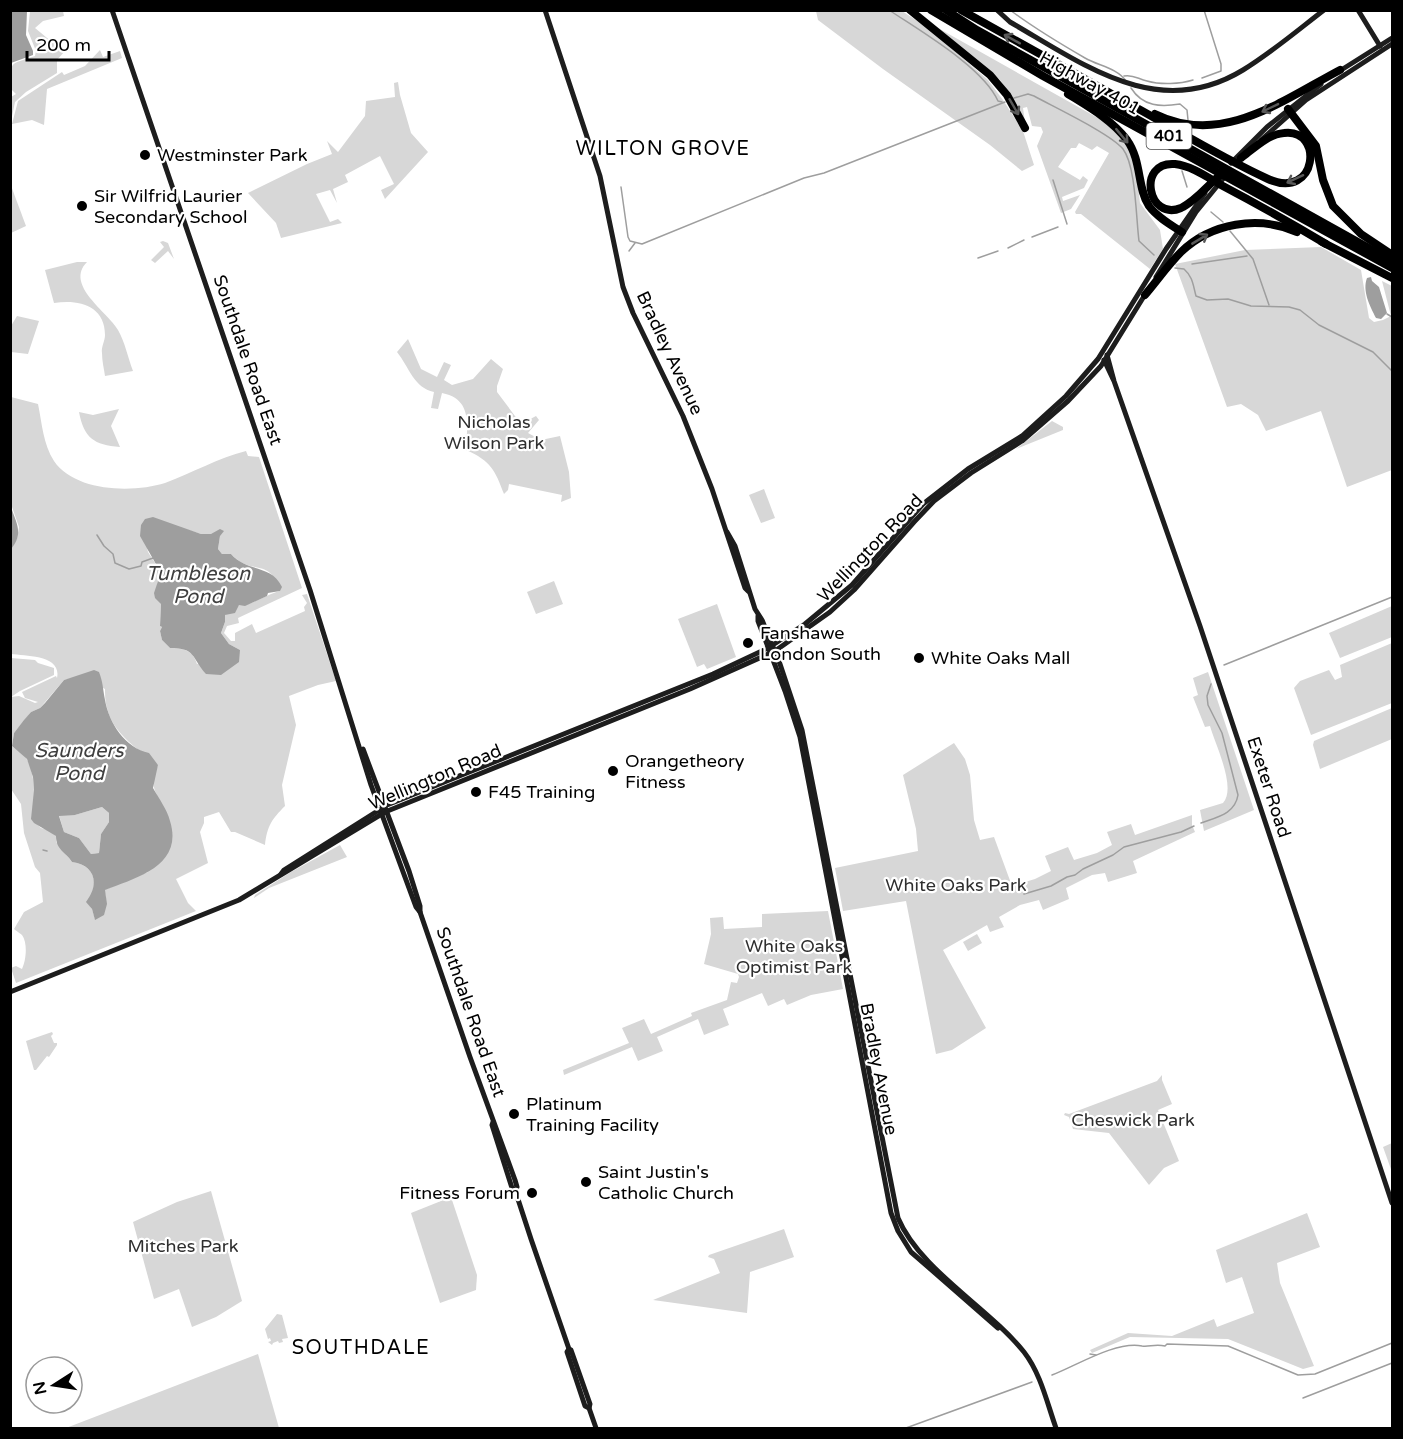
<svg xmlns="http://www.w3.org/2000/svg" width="1403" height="1439" viewBox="0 0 1403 1439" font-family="'Varela Round',sans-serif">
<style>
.green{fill:#d7d7d7;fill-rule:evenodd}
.water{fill:#9e9e9e;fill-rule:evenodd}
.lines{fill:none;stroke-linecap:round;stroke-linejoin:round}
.stream{stroke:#9e9e9e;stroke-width:1.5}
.secondary{stroke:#1d1d1d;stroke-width:5}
.highway{stroke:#000;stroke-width:8}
.oneway{stroke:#595959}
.poi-dot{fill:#000;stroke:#fff;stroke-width:2}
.labels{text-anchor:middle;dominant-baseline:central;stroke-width:4.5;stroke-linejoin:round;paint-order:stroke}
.shield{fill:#fff;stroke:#4c4c4c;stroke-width:1.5}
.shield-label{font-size:16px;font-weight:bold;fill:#000}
.street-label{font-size:18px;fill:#000;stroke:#fff}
.poi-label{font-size:18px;fill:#000;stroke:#fff;text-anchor:start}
.park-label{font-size:18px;fill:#2e2e2e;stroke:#fff}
.neighbourhood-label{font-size:20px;letter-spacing:1.5px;fill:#000;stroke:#fff}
.water-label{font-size:20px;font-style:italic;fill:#3f3f3f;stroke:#fff}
</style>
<rect width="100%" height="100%" fill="#fff"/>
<!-- green -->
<g class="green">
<path d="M30 11H63L64 16 43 21 35 28 64 52 57 60V73L26 92 15 102 11 121V97L16 94 11 89C10 60 9 65 35 56L36 51 28 31Z"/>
<polygon points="816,11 902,11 928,28 988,80 1003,100 1023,131 1034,165 1022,171 990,145 883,69 818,20"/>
<polygon points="938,28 1105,122 1126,143 1135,163 1140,203 1160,230 1163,249 1150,269 1081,214 1076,214 1075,212 1109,153 1097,146 1092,150 1079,143 1076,148 1071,148 1058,167 1080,180 1083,176 1088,180 1084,188 1062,197 1063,201 1080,195 1071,209 1061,213 1037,146 1043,132 1041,127 1032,126 1027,107 1023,108 1025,122 1017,105 1000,80"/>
<polygon points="100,50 103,57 120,51 122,58 47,89 44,125 32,120 12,124 18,101 62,72 64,75 85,66"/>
<polygon points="398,82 400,95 411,133 428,152 385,199 381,190 394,184 380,156 345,175 348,182 333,189 337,203 330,190 316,194 330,222 338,219 342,223 281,238 276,223 248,193 307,164 332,154 327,141 338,152 365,116 366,101 395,97 394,83"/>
<polygon points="10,183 26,226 11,233 10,233"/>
<polygon points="163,241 168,243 174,259 168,251 155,263 151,260 164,247 160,242"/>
<polygon points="1321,247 1361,270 1369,318 1374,322 1383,320 1391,316 1382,281 1392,286 1392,470 1347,487 1321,411 1266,431 1258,415 1241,404 1227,407 1175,264 1245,250"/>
<path d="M77 262H87C64 285 108 312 118 330 125 342 128 358 133 371L105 376C104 369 102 361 102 353 101 347 105 341 105 335 105 305 78 299 54 303L45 270Z"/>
<polygon points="17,316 39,321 28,354 11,352 11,326"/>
<path d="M408 339 421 369 437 377 444 362 451 365 444 380 452 385 473 379 491 359 503 369 497 386V392L521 424 536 416 539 420 528 433 541 440 560 436 569 472 571 498 561 502 562 495 509 484 508 490 504 494C495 470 491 461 466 450 467 426 473 399 442 393L438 409 431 408 434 392C414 388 409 367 397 352Z"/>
<path d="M11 397 38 404C42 423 43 444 54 461 75 492 133 493 165 483 192 473 218 458 246 451L248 456 259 457 302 588 238 618 239 623 227 626 224 633 231 641H235V633L252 624 256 633 305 611 304 607 307 603 302 595 307 594 336 681 318 685 289 696 296 725 282 785 285 806C272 819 267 826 265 845L235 832H231L219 812 204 817V823L200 832 208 863 176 879 188 903 196 911 16 983 11 968 16 966 22 969C26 961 28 943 22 935 21 934 15 930 14 929L24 912 43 902 40 873 35 867 24 833 21 804 11 789V658L35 660 38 663 54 668V675L20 691 11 697 19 696 35 703 38 702 25 698 22 692 56 676 57 678C62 655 26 656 11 654V549L17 539 19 527 11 504ZM178 527 201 534 220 536 218 549 222 554H231C247 571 260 564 270 573 275 577 277 585 280 591 267 594 251 606 239 605L225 615V622L221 633 229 644 240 650 197 664C193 650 183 648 170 648L162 640 160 631 162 627 160 626 161 604 156 590 158 581 157 566 148 552 146 543ZM80 676 105 689C104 728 130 743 158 765 154 776 151 785 157 795L148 872 104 890 106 897 95 919 92 909 87 902C100 884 95 865 72 862L56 842V836L51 831 41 828 32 819C35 802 36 773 26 758 23 753 16 750 12 746L14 733 31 712 40 708 64 680Z"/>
<path d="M119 409 111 426 120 447C94 445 84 438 79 412L93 415Z"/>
<polygon points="1052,421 1063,427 1063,430 1016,449"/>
<polygon points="764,489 775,518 761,523 749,495"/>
<polygon points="554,581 563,604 536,614 527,592"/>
<polygon points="717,604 736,657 707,669 704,664 697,667 678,619"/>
<polygon points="1392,606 1392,637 1340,658 1329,633"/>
<polygon points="1392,643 1392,703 1311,735 1294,688 1300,681 1329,670 1335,680 1342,677 1340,665"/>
<path d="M1208 672 1254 810 1204 831 1200 810 1223 803C1237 788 1215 744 1210 726L1205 727 1193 697 1198 695 1193 678Z"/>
<polygon points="1392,708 1392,739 1320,769 1313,745 1314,741"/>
<polygon points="954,743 965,759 970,775 974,820 980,840 994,837 1012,886 1035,879 1051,871 1045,856 1068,847 1074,860 1097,853 1112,845 1107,832 1131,824 1135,835 1192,815 1192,825 1195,832 1133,861 1137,873 1108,882 1105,873 1092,875 1066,888 1069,899 1043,910 1039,900 1020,905 999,917 1004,927 990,932 987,925 943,950 986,1028 952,1050 936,1054 906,901 843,911 835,868 918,851 916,829 903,775"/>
<polygon points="102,807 109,813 109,822 101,834 99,853 91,854 79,838 64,832 59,815 75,815"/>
<polygon points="340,845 347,857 269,888 254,898 255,895 291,872"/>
<polygon points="828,911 843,989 811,995 787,1005 784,999 768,1006 762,993 723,1009 729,1025 704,1035 698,1019 657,1037 663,1051 638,1061 632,1047 564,1075 563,1070 629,1043 622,1028 644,1019 651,1034 692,1016 691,1013 727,1000 731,982 737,983 739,977 738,974 704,964 711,934 710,918 723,917 724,929 762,927 762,914"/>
<polygon points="977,934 982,943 968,951 963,942"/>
<polygon points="52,1032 53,1034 51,1036 54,1043 57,1043 57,1045 49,1057 47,1056 36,1070 34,1070 26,1041"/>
<polygon points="1162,1075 1162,1080 1172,1104 1158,1110 1179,1161 1164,1168 1149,1185 1109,1133 1073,1129 1069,1117 1064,1115 1065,1113 1069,1114 1157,1081"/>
<polygon points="1392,1143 1392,1172 1383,1147"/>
<polygon points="211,1191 242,1301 216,1317 192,1327 179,1289 154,1299 133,1222 177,1202"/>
<polygon points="451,1197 477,1275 476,1290 440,1303 411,1213"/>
<polygon points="1307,1213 1320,1247 1277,1263 1280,1283 1314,1366 1303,1369 1228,1339 1130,1337 1092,1353 1090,1350 1128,1333 1172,1336 1214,1319 1217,1327 1254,1313 1242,1277 1226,1283 1216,1250"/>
<polygon points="784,1229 794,1257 750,1272 747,1313 653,1300 720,1273 714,1259 708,1257 709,1255"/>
<polygon points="277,1314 282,1315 288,1338 282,1339 283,1342 279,1343 278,1341 273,1343 272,1345 268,1342 271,1341 270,1338 268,1339 265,1329"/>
<polygon points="258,1354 279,1428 66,1428"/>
</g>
<!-- water -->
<g class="water">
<polygon points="11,10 27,11 26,35 33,51 33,55 11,63"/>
<path d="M1371 277 1372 281 1379 287 1387 313 1381 319 1376 318C1370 306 1362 291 1367 278Z"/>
<path d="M10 504C15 521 25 533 11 549Z"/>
<path d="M153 517 201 534H211L220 529 224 531 220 536 218 549 222 554H231C248 573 271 564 282 587L280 591 268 593 267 596 245 606 239 605 235 613 225 615V622L221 633 229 644 240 650 239 662 221 675 206 674C191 657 196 648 170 648L162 640 160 631 162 627 160 626 161 604 155 598 154 593 158 581 157 566 140 536 141 525 145 519Z"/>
<path d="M94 670 99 672C103 682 103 690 105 700 109 723 125 748 149 753L158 765 153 788C159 799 167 809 170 821 184 866 136 878 105 890L107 904 104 915 95 920 92 909 86 902C100 884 95 865 72 862 65 851 56 850 56 836L34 823 31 819 34 790 33 777 27 759 12 746 14 733 24 720 31 712 40 708 45 703 64 680ZM102 807 109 813V822L101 834 99 853 91 854 79 838 64 832 59 816 75 815Z"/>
</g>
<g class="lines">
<!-- stream -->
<g class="stream">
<path d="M889 10C920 31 983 67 998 101L1002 102"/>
<path d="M1010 10C1034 28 1059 43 1085 58 1099 66 1117 68 1126 81"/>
<path d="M1124 76C1133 74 1138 79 1147 81 1161 85 1180 84 1193 80"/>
<polyline points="1202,78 1221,71 1221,64 1204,10"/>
<path d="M1131 88C1143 107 1161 107 1180 104L1187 110 1188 120"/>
<path d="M1014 98 1028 94 1034 96C1054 107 1111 134 1123 149 1136 166 1136 219 1139 241L1154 255"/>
<polyline points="1186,131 1186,129"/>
<polyline points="1182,171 1187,187"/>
<polyline points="1053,180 1067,224"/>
<polyline points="621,187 628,237 630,241 642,244 804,178 824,173 1005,102"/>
<polyline points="1211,212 1223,222"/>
<polyline points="1230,231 1253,259 1269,305"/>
<polyline points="1032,237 1058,227"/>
<polyline points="1008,248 1024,240"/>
<polyline points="629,251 635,243"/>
<polyline points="978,258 998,251"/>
<polyline points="1192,264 1247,256"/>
<path d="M1175 268 1184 269C1193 277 1193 285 1196 296L1207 300 1228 299 1251 306 1289 307 1300 310 1319 325 1373 352 1392 371"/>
<polyline points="1387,314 1392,317"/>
<polyline points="97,535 104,546 113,554 115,563 129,569 141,566 142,562 153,558"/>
<polyline points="1224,665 1392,597"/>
<path d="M1201 823C1217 817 1235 814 1238 795L1222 733 1208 705 1207 696 1211 684"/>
<polyline points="43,850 47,851"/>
<polyline points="1024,894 1051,886 1067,877 1075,875 1083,869 1113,855 1124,847 1181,832 1194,826"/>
<polyline points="1090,1354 1096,1355"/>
<path d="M1052 1375C1078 1365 1115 1341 1142 1346 1149 1347 1155 1344 1165 1346L1167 1344 1228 1346 1298 1375 1315 1374 1392 1343"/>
<polyline points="1303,1398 1392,1363"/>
<polyline points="906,1428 1032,1382"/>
</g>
<!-- secondary -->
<g class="secondary">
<polyline points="112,10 310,590 371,785 416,907 420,912"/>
<polyline points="545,10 600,176 623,287 633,313 683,416 712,489 745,588 748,591"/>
<path d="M997 10 1010 22C1083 64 1158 122 1243 70 1271 53 1298 30 1324 10"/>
<polyline points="1358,10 1380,46"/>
<polyline points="1338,72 1392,38"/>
<polyline points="1261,140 1306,100 1392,44"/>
<polyline points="1231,163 1267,127 1321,84"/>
<polyline points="1156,277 1196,212 1227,174"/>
<polyline points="1107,355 1114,381 1200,626 1392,1203"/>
<polyline points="1104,360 1113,379"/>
<path d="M727 532 735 546 755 609 762 620 780 664 802 730 898 1218C920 1270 988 1307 1024 1352 1041 1374 1047 1403 1056 1428"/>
<polyline points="758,616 758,621 785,691 800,737 891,1213 898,1231 911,1252 998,1328"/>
<polyline points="363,749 409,871 420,906 420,912 470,1057 515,1180 517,1187 515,1190 531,1239 569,1349 571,1350 590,1404 589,1408 596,1428"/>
<polyline points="281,874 284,870 387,805 713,674 768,648 805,624 852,585 923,504 968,469 1022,436 1066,396 1098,359 1166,249 1205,193"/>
<polyline points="10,992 239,900 385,812 690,689 775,651 830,612 854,590 914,522 934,501 971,473 1022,441 1068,401 1101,366 1146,293"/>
<polyline points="493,1122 492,1125 512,1188 515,1190"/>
<polyline points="569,1349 567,1352 585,1406 589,1408"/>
</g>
<!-- highway -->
<g class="highway">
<polyline points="910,10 990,75 1007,95 1025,128"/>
<polyline points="931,10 1043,76 1392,268"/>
<polyline points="946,10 977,30 1392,261"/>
<path d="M961 10C1022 44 1083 78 1144 112 1185 135 1226 160 1268 179 1318 201 1324 128 1284 133 1268 134 1253 149 1241 158"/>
<path d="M1068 94C1089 107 1112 120 1127 140 1142 161 1137 188 1149 206 1157 217 1171 225 1182 232"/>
<polyline points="1288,109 1316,146 1323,180 1333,206 1361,234 1391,254"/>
<path d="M1155 114C1222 147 1283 100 1340 70"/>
<path d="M1220 175C1208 185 1196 201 1181 208 1148 222 1136 161 1175 164 1192 166 1207 177 1221 185 1257 204 1291 223 1326 244"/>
<polyline points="1322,242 1392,278"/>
<path d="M1145 295C1157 281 1168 265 1181 252 1211 223 1258 215 1297 232"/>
</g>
</g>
<!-- one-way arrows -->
<defs><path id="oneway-shaft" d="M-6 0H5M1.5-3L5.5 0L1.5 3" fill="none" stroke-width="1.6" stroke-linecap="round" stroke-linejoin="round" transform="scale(1.5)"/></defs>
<g class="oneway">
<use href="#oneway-shaft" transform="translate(1012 39) rotate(-151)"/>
<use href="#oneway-shaft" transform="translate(1014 107) rotate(60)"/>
<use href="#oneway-shaft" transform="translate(1270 108) rotate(154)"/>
<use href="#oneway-shaft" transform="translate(1122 136) rotate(50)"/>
<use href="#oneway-shaft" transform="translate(1295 179) rotate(155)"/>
<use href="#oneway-shaft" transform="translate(1200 239) rotate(-31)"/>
</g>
<!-- markers -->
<g class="poi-dot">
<circle cx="145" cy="155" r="6"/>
<circle cx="82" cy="206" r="6"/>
<circle cx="748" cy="643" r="6"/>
<circle cx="919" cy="658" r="6"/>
<circle cx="613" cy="771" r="6"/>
<circle cx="476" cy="792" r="6"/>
<circle cx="514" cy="1114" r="6"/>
<circle cx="586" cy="1182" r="6"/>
<circle cx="532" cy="1193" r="6"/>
</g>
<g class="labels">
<!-- shield labels -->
<rect class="shield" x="1146.5" y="123" width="45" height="26" rx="4.5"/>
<g class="shield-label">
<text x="1169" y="136">401</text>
</g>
<!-- street labels -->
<g class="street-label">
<text transform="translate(1090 83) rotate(29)">Highway 401</text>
<text transform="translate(670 353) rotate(65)">Bradley Avenue</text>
<text transform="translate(248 360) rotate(71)">Southdale Road East</text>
<text transform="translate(870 548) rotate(-46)">Wellington Road</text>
<text transform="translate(435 777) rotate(-23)">Wellington Road</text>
<text transform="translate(1269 787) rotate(72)">Exeter Road</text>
<text transform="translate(471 1012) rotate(71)">Southdale Road East</text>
<text transform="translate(879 1069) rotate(79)">Bradley Avenue</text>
</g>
<!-- poi labels -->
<g class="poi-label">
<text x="157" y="155">Westminster Park</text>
<text x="94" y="196">Sir Wilfrid Laurier<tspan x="94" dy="21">Secondary School</tspan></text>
<text x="760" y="633">Fanshawe<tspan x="760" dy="21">London South</tspan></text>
<text x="931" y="658">White Oaks Mall</text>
<text x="625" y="761">Orangetheory<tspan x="625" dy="21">Fitness</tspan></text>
<text x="488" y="792">F45 Training</text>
<text x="526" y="1104">Platinum<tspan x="526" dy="21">Training Facility</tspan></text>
<text x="598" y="1172">Saint Justin's<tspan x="598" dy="21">Catholic Church</tspan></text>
<text x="520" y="1193" text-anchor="end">Fitness Forum</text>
</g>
<!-- park labels -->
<g class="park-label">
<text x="494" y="422">Nicholas<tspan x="494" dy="21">Wilson Park</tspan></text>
<text x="956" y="885">White Oaks Park</text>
<text x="794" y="946">White Oaks<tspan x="794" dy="21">Optimist Park</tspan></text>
<text x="1133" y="1120">Cheswick Park</text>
<text x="183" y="1246">Mitches Park</text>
</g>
<!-- neighbourhood labels -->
<g class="neighbourhood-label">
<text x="663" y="149">WILTON GROVE</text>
<text x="361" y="1348">SOUTHDALE</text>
</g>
<!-- water labels -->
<g class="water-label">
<text x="198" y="574">Tumbleson<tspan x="198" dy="23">Pond</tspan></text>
<text x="79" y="751">Saunders<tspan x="79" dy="23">Pond</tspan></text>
</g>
</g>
<!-- border -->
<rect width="1403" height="1439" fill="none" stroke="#000000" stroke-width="24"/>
<!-- north arrow -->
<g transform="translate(54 1385) rotate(258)"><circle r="28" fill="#ffffff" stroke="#999999" stroke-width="1.5"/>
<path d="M0-4.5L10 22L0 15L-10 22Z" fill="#000000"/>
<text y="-9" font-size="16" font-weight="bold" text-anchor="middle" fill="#000000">N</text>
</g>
<!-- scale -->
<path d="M27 51v9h82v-9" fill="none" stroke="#000000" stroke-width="3"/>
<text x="36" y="51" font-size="18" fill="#000000" stroke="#ffffff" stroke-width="4.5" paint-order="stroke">200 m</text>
</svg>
